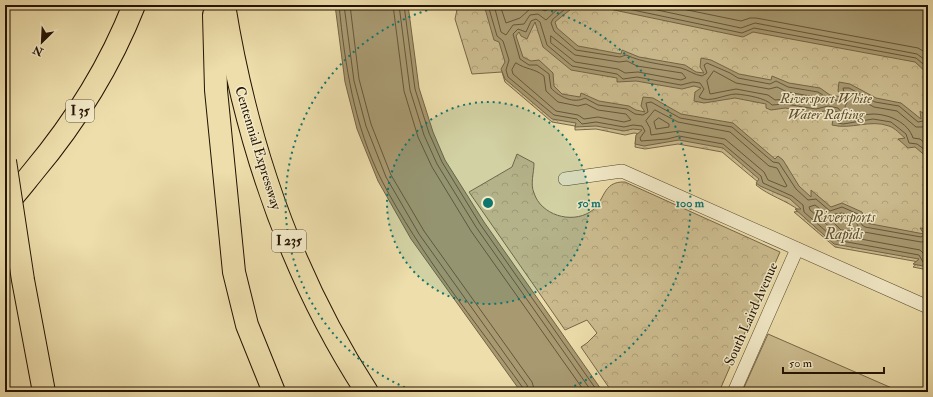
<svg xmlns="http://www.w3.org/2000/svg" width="933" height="397" viewBox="0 0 933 397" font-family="'IM FELL Double Pica',serif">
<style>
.park{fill:url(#park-crowns);stroke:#776748}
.garden{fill:#cbbb8e;stroke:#776748}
.water{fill:#a89971;stroke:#736344}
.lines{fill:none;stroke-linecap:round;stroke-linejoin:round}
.shore{stroke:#665639;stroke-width:1}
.minor-casing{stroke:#56462c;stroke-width:14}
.motorway-casing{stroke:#231301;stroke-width:24}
.minor{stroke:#f3eac8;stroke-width:13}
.motorway{stroke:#eddeab;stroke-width:22}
.motorway-bridge-casing{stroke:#231301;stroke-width:24;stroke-linecap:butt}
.motorway-bridge{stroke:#eddeab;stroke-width:22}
.ring{fill:none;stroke:#0f766e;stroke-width:2;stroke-dasharray:2 4}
.labels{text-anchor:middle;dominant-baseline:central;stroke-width:3;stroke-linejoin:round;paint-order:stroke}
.shield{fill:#f3eac8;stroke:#61543d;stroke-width:1}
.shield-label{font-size:13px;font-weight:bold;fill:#231301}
.park-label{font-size:14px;font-style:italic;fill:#5e4e32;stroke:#f3eac8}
.street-label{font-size:14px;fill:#231301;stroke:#f3eac8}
.water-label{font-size:15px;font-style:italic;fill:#5f4f33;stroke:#f3eac8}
.centre{fill:#0f766e;stroke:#f3eac8;stroke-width:2}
.ring-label{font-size:12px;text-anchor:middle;font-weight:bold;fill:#0f766e;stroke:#f3eac8;stroke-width:3;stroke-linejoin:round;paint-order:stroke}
</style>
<defs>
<pattern id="park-crowns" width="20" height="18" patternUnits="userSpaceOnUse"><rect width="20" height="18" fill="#cbbb8e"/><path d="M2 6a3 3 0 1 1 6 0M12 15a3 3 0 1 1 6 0" fill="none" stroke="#aea079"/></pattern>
</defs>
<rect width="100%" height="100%" fill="#eddeab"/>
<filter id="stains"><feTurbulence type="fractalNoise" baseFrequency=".005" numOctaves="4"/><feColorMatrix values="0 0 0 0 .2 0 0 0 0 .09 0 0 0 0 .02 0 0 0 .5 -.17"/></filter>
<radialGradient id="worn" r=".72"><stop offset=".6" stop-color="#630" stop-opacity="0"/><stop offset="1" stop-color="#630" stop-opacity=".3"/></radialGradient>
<!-- park -->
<g class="park">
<path d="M458 5H928V270L913 267 919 262 835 247 794 212 800 211C786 200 769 196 756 185L758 182 722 152 678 144 645 149 635 147 636 137 641 134 634 133 625 135 596 129 575 130V126L552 122 505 82 502 72 472 74 455 19Z"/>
<path d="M517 154 534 163C534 173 530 184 534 193 541 215 571 224 590 212 606 202 601 181 625 182L780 252 719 392H612L581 347 587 343 597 333 587 320 565 330 469 192 512 167Z"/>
</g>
<!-- garden -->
<polygon class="garden" points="768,334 901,392 742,392"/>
<!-- water -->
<g class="water">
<polygon points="335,5 408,5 419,88 433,132 445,160 484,222 603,392 521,392 411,239 378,181 357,129 345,82"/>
<path d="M484 5H576L555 22 557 28 578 46 621 54 622 50 639 57 685 65 696 72 704 73 700 67 701 58 711 60 739 74 771 80 772 76 789 83 820 88 830 95 842 97 838 91 839 82 850 84 876 98 901 103 921 119 920 111 928 117V158L915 147 908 148 898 139 905 138C900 134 895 128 889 126 870 119 851 130 832 125L834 116 839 112 828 110 816 113 785 108 771 110 766 108V104L735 98 704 103 694 101 695 92 701 88 694 86 682 89 636 81 617 82V78L571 70 543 47 535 22 527 39 521 36 519 32 516 36 523 57 531 61 539 60 553 73 554 86 562 94 580 97 581 93 599 101 629 106 636 110 645 112 641 106 643 97 653 98 681 114 733 123 775 159 778 156 783 160 799 186 811 197V190L831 207 842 203 862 212 866 223 924 234 920 228 928 229V267L913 264 919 259 834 244 795 209H801L790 199 760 186 756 183 759 179 723 148 679 140 644 146 635 144 636 135 642 130 633 129 624 131 596 126 575 127 576 123 552 119 505 79 501 69 505 62 499 42 494 40Z"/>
<polygon points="590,5 928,5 928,74 915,62 753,32 743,37"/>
</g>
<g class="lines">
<!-- shore -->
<g class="shore">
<path d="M339 5C345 65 354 126 382 181 420 254 475 321 523 388L524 392"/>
<polyline points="344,5 354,81 366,126 386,177 419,234 527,385 529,392"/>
<polyline points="350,5 359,79 371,124 391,175 424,231 532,382 535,392"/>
<polyline points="393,5 404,91 418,137 432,167 471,231 585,392"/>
<polyline points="399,5 410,90 424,135 437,164 476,227 592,392"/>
<polyline points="404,5 415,89 429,133 442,162 480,224 598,392"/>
<polyline points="488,5 497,36 503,41 509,60 506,70 508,77 554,115 577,119 582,124 596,122 624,127 633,125 642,126 645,131 640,138 641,141 667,139 679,136 723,144 761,176 763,183 792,196 803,205 804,212 836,240 919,255 923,262 928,263"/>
<polyline points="494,5 501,32 506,35 513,25 524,24 530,15 538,14 546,20 562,5"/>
<polyline points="500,5 506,23 520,18 530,9 538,8 545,11 552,5"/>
<path d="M570 5 553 19 551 23 554 31 576 50 620 57 626 55C644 63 662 64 681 68 689 70 694 75 702 76L707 73 704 65 707 63 730 73 738 78 770 84 776 81 788 87 818 92 829 99 839 101 845 97 843 88H849L875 102 899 106 918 122 928 120"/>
<polyline points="609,5 742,33 754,28 916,58 928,68"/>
<polyline points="634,5 741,28 755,23 917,54 928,62"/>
<polyline points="663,5 741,21 750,18 756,18 918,48 928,54"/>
<polygon points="551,36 575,55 619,62 627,61 637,66 682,73 686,78 681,80 638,72 625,73 618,69 575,62 551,43"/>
<path d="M516 63C527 70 534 68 544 76L546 91 558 102 578 106 586 104 598 110 626 114 631 120 624 122 598 117 584 119 578 115 556 111 513 74 512 70Z"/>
<polygon points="714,71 736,83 769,89 777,87 787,92 816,97 821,101 816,104 787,99 775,100 768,95 736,89 710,94 707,81"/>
<polygon points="655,110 678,122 730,132 769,166 777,168 787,186 785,187 768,180 764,172 725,139 679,131 651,135 650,128 646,121"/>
<polygon points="659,118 669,124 669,127 656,129 654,122"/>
<path d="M928 125 922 127H916L897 111 874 107 852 95 845 106 848 118C856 117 865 114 873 114 888 114 908 122 913 138L920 139 928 146"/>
<path d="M928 152 917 144 909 143 906 134 891 122 873 119 843 124 838 123 837 119 842 113 838 108 828 106 816 109 785 104 772 105C766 98 747 95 736 94 725 94 709 104 699 97L704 89 700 83 693 82 681 85 637 77 623 79 617 74 572 66 547 45 540 22 536 19 531 21 526 32 518 29 513 34 520 59 529 65H537L549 74 551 88C559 97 574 104 585 98L598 105 627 109 635 114 643 115 648 112 646 103 651 102 680 118 732 127 773 162 779 163 796 189 808 200 816 199 830 211 842 207 858 214 862 225 865 227 921 237 928 233"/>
<polygon points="841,219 850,223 852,231 841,230 835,224 835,221"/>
<polyline points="928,241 921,242 864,232 859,228 854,218 842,213 828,215 815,205 809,207 810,210 839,235 920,250 928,258"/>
</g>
<!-- minor casing -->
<g class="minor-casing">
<g id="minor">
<polyline points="565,179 622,171 928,307"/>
<polyline points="734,392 797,249"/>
</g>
</g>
<!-- motorway casing -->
<g class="motorway-casing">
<g id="motorway">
<path d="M224 5C246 141 291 275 367 392"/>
<polyline points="214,15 216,90 234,272 247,325 274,392"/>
<path d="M5 205C15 195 24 183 33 172 75 122 110 66 134 5"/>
</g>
</g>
<!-- minor -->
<use href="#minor" class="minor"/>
<!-- motorway -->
<use href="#motorway" class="motorway"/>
<!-- motorway-bridge casing -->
<g class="motorway-bridge-casing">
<polyline id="motorway-bridge" points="5,161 23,280 44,392"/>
</g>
<!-- motorway-bridge -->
<use href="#motorway-bridge" class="motorway-bridge"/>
</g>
<!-- distance rings -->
<circle cx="488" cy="203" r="101" fill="#0f766e" fill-opacity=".12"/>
<g class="ring">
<circle cx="488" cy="203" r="101"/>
<path d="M416 392A202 202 0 0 1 448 5M528 5A202 202 0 0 1 560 392"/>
</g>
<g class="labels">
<!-- shield labels -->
<g class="shield">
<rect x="66" y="100" width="28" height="22" rx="3"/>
<rect x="272" y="230" width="34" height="22" rx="3"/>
</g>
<g class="shield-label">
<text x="80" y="111">I 35</text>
<text x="289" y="241">I 235</text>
</g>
<!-- park labels -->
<g class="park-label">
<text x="826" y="98">Riversport White<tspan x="826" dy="16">Water Rafting</tspan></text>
</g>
<!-- street labels -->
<g class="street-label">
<text transform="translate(258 148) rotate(73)">Centennial Expressway</text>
<text transform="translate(751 314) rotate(-66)">South Laird Avenue</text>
</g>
<!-- water labels -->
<g class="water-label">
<text x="844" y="217">Riversports<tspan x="844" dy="17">Rapids</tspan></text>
</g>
</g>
<circle cx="488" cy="203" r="6" class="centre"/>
<g class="ring-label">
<text x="589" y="207">50 m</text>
<text x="690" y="207">100 m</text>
</g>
<!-- margin -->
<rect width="933" height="397" fill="none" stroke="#eddeab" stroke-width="20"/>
<rect x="6" y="6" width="921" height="385" fill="none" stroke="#231301" stroke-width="2"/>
<rect x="10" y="10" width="913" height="377" fill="none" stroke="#231301"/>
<!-- north arrow -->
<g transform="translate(42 42) rotate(204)" stroke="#f3eac8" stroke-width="3" paint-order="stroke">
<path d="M0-3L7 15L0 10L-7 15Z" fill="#231301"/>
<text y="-6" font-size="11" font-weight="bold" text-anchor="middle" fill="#231301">N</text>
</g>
<!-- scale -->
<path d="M783 367v6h101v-6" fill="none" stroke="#231301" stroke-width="2"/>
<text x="789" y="367" font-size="12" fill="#231301" stroke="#f3eac8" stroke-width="3" paint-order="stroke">50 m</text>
<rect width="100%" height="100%" filter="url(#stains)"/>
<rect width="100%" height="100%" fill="url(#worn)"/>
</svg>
